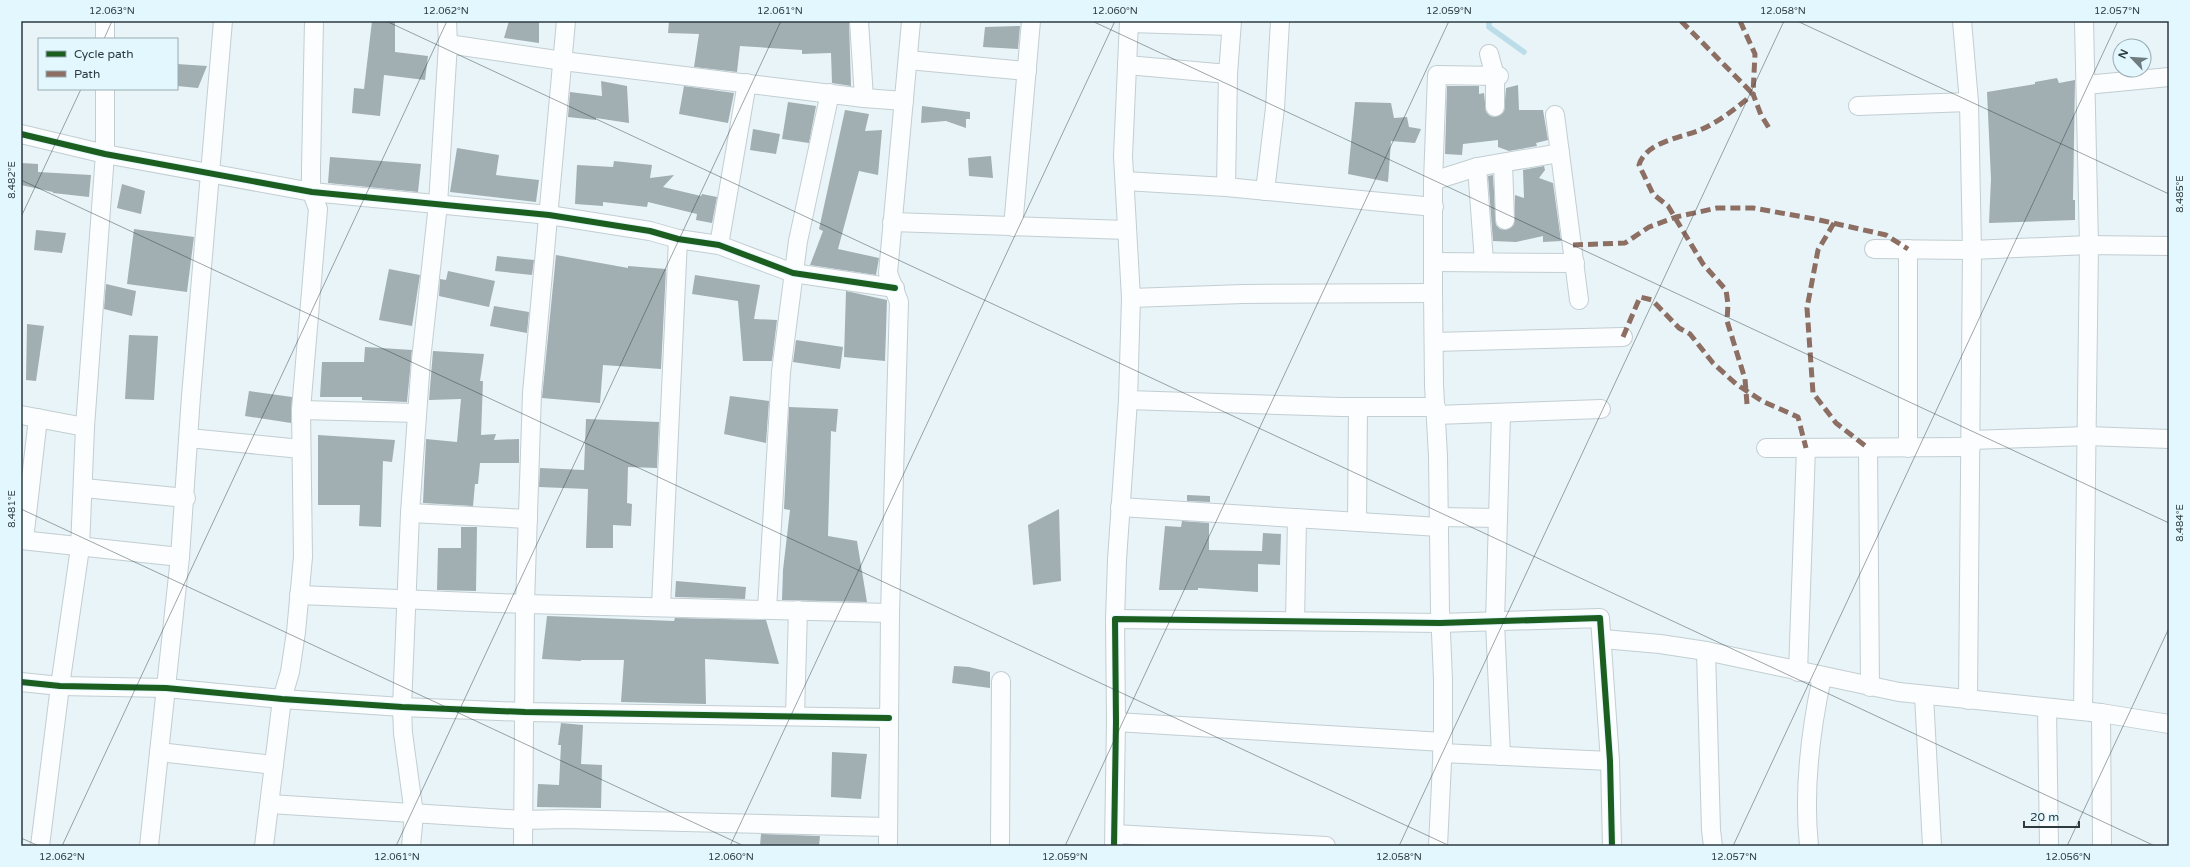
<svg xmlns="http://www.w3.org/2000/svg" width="2190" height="867" viewBox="0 0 2190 867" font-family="'Varela Round',sans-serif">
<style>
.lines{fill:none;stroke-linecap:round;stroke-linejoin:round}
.stream{stroke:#badde9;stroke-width:5.5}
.building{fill:#a1aeb2}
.street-casing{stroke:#c2ced2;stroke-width:20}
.street{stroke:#fcfdfe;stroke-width:18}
.quiet{stroke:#8d6e63;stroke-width:5;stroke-dasharray:10 5;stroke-linecap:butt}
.cycleway-casing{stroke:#e2f7fe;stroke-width:8}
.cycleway{stroke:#1b5e20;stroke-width:6}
.ticks{fill:none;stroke:#2d3b40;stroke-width:1;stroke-opacity:0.45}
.neatline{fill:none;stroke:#2d3b40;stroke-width:1.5}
.ticks-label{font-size:10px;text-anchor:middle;fill:#2d3b40}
</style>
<rect width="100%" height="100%" fill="#e8f4f8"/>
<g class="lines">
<!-- stream -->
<polyline class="stream" points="1489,21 1489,27 1524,52"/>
</g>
<!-- building -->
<g class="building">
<polygon points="372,21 395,21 395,52 428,56 425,80 384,75 380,116 352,113 354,88 364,89"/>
<polygon points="509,21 539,21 539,43 504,38"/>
<polygon points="669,21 849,21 851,86 832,83 831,53 802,54 802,50 740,46 737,72 694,67 699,34 668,33"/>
<polygon points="1020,26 1018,49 983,47 985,27"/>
<polygon points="177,64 207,66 198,88 177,86"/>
<polygon points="2057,78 2059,83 2075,80 2073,200 2075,200 2075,220 1989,223 1991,179 1987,92 2035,84 2035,82"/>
<polygon points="601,81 627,86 629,123 596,118 596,120 568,117 570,92 602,96"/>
<polygon points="1518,85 1519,110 1543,110 1548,140 1536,143 1537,146 1509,151 1498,147 1498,140 1463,144 1462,155 1445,154 1447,86 1479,86 1479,94 1484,93 1486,112 1490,116 1495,117 1504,112 1506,88"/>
<polygon points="684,86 734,93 728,123 679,114"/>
<polygon points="788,102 816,106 809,143 782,139"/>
<polygon points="1355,102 1391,103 1394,118 1407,117 1409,127 1421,129 1415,143 1391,141 1388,182 1348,174"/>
<polygon points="922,106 970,112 970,119 966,119 966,128 946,121 921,123"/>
<polygon points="845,110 869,114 865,131 882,130 878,175 859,171 838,249 879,258 876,275 810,265 823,231 819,229"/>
<polygon points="753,129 780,134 776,154 750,150"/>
<polygon points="457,148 499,155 496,175 539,180 536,202 450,192"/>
<polygon points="991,156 993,178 969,176 968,158"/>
<polygon points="330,157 421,164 418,192 328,183"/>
<polygon points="614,161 652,165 650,178 674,175 663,187 701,196 702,194 717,197 712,223 696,220 697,214 648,202 647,207 603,202 603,206 575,204 577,165 613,167"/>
<polygon points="21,163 38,164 38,172 91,175 89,197 53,193 53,192 21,185"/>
<polygon points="1544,166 1545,170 1539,178 1553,183 1561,241 1543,242 1543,236 1516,242 1493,241 1488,176 1493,175 1496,225 1500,229 1506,230 1514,225 1515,195 1524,198 1523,170"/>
<polygon points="122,184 145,191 141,214 117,208"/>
<polygon points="134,229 194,237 187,292 127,284"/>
<polygon points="36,230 66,233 62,253 34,250"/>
<polygon points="556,255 628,268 628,266 666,269 661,369 603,365 600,403 542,398"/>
<polygon points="497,256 534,260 532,275 495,271"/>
<polygon points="389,269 420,275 412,326 379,320"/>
<polygon points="448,271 495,281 489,307 439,296 440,279 446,280"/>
<polygon points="695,275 760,285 754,319 777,320 772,361 743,361 738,301 692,294"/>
<polygon points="106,284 136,291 132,316 104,309"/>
<polygon points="846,291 887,300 885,361 844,357"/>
<polygon points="494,306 529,312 527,333 490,326"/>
<polygon points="27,324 44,326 36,381 26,380"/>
<polygon points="129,335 158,336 154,400 125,399"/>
<polygon points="796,340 843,347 840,369 793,362"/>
<polygon points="365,347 412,350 407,402 362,400 362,397 320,397 322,362 364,362"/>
<polygon points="433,351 484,354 480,381 483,381 481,435 496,434 494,440 519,439 519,463 480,463 478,484 475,484 473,506 423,503 426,439 457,442 461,399 429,400"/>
<polygon points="249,391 292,397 291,423 245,416"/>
<polygon points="730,396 769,401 766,443 724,434"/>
<polygon points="789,407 838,409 836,432 831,431 828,536 857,541 867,602 782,600 783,570 790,510 784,509"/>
<polygon points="586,419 659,422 657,468 628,467 627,503 632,504 631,526 613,525 613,548 586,548 588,489 539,487 540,468 584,470"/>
<polygon points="318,435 395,440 392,462 383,461 381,527 359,526 360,505 318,505"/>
<polygon points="1187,495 1210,496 1210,502 1187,501"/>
<polygon points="1059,509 1061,581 1033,585 1028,525"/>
<polygon points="1182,521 1209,523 1209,550 1262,551 1263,533 1281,534 1280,565 1258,564 1258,592 1198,588 1198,590 1159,590 1165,526 1181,527"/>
<polygon points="461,527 477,527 476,591 437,590 438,548 461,548"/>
<polygon points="676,581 746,587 745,599 675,597"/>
<polygon points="547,616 674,621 675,618 766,620 779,664 705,659 706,704 621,702 624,660 581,660 581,661 542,659"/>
<polygon points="954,666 969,667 990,672 990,688 952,683"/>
<polygon points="561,723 583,725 581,764 602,765 601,808 537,807 538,784 559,785 561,745 558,745"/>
<polygon points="832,752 867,754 861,799 831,797"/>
<polygon points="761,834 820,836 819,846 760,846"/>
</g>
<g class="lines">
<!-- street casing -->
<g class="street-casing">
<g id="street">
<polyline points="105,21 105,39"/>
<polyline points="859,21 864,98"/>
<polyline points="1962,21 1969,102 1972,250 1968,700"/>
<polyline points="1129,23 1231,26"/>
<polyline points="448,44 563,61 864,98 904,101"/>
<polyline points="1489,54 1495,76 1495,107"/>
<polyline points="908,60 1027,71"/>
<polyline points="1127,65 1228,74"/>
<polyline points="2086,85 2169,77"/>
<polyline points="1858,106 1969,102"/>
<polyline points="1555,115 1579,300"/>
<polyline points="21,134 105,154 312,192 549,215 650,231 678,239 719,245 793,273 895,288"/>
<polyline points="1503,163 1505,220"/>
<polyline points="1477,167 1484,262"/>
<polyline points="1125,181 1226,187 1434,207"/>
<polyline points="1433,181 1477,167 1560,153"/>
<polyline points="1226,187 1228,74 1232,21"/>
<polyline points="1265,191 1275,108 1280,21"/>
<polyline points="892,222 1127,230"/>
<polyline points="1013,227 1031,21"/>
<polyline points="719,245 747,83"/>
<polyline points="1874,249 1972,250 2089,245 2169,246"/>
<polyline points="1433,262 1575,263"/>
<polyline points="1131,298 1243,294 1433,293"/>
<polyline points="1434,342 1623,337"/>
<polyline points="1128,400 1341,407 1436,407"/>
<polyline points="301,410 417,413"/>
<polyline points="1501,414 1495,622 1501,756"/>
<polyline points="21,415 85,427"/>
<polyline points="1436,415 1601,409"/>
<polyline points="189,438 301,449"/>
<polyline points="1971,440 2087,436 2169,439"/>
<polyline points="1766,448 1971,447"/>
<polyline points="1868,448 1870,687"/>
<polyline points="1908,448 1908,249"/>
<polyline points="84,488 186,498"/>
<polyline points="1120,507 1439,527"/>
<polyline points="410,513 528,519"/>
<polyline points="1439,517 1498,518"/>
<polyline points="1357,522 1358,407"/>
<polyline points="21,540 180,557"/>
<polyline points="24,540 38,418"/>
<polyline points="299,595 525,604 890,613"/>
<polyline points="661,606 678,239"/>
<polyline points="767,609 781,372 798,241 830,93"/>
<polyline points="1115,619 1117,560 1128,400 1131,298 1123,156 1129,21"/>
<polyline points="1295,621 1297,518"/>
<polyline points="1603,639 1660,644 1706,651 1899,692 2101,713 2169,724"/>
<polyline points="1706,651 1711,830 1713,846"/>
<polyline points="1798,672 1806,448"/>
<polyline points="21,682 60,686 166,688 282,699 402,707 525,712 889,718"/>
<polyline points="1924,695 1932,846"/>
<polyline points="2047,708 2049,846"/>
<polyline points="2083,711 2089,245 2084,21"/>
<polyline points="2101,713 2102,846"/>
<polyline points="795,716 798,610"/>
<polyline points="1116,722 1443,742"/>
<polyline points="159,752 274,765"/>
<polyline points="1442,753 1610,761"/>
<polyline points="270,804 523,820 565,819 888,827"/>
<polyline points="1115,834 1326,846"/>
<polyline points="40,846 60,686 80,548 85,427 105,154 105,89"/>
<polyline points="149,846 180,557 191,396 223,21"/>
<polyline points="264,846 282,699 290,672 296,632 303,557 301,410 318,209 311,190 311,169 314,21"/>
<polyline points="411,846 414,814 403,733 402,707 410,513 421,360 438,204 448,44 447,21"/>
<polyline points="523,846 525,604 532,393 566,21"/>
<polyline points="888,846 890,613 899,302 888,273 911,22"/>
<polyline points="1000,846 1001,681"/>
<polyline points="1114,846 1116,722 1115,619 1440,623 1600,618 1610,761 1612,846"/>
<polyline points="1438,846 1443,742 1443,679 1440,610 1438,456 1434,385 1433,293 1433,181 1437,75 1499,76"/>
<path d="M1809 846C1803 789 1810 733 1822 677"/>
</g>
</g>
<!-- street -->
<use href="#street" class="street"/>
<!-- quiet -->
<g class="quiet">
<polyline points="1681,21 1753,94"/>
<polyline points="1740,21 1755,54 1753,94"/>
<polyline points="1834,223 1818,250 1807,308 1813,393 1836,423 1868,448"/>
<polyline points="1573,245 1625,243 1649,227 1676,217 1717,208 1753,208 1815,219 1886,235 1908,249"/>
<polyline points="1623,337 1640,297 1652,300 1679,328 1690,334 1713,363 1736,384 1762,401 1798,417 1806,448"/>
<path d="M1747 404 1745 379 1727 321 1728 304 1726 290 1703 264 1668 206 1653 194 1639 165C1646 142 1680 138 1700 130 1719 122 1738 107 1753 94L1761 115 1769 128"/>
</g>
<!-- cycleway casing -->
<g class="cycleway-casing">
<g id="cycleway">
<polyline points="21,134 105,154 312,192 549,215 650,231 678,239 719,245 793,273 895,288"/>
<polyline points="21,682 60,686 166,688 282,699 402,707 525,712 889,718"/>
<polyline points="1114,846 1116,722 1115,619 1440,623 1600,618 1610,761 1612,846"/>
</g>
</g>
<!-- cycleway -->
<use href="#cycleway" class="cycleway"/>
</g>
<!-- ticks -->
<path class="ticks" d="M386 21 2155 846M1092 21 2169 523M1797 21 2169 194M104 39 112 21M21 180 1450 846M21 217 81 89M21 509 744 846M21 838 39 846M62 846 447 21M396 846 781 21M730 846 1115 21M1065 846 1449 21M1399 846 1784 21M1733 846 2118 21M2067 846 2169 628"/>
<!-- border -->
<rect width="2190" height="867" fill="none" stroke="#e2f7fe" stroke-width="44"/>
<!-- legend -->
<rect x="38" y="38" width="140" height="52" fill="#e2f7fe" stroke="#9aacb2"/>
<rect x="46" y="51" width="20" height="6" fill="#1b5e20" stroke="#9aacb2"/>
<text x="74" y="58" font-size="12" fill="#2d3b40">Cycle path</text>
<rect x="46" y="71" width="20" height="6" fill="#8d6e63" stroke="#9aacb2"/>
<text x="74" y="78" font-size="12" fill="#2d3b40">Path</text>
<!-- north arrow -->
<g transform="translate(2132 58) rotate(295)"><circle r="19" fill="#e2f7fe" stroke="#9aacb2"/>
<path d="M0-3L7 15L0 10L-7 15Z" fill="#6e7c80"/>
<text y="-6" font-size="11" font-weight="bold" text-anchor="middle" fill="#2d3b40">N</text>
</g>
<!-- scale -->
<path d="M2024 821v6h55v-6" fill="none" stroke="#2d3b40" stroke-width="2"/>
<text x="2030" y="821" font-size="12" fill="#2d3b40" stroke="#e2f7fe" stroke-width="3" paint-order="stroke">20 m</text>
<rect x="22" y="22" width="2146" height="823" class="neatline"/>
<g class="ticks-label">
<text x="112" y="14">12.063°N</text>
<text x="446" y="14">12.062°N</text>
<text x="780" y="14">12.061°N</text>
<text x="1115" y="14">12.060°N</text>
<text x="1449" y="14">12.059°N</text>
<text x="1783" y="14">12.058°N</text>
<text x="2117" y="14">12.057°N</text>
<text transform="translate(11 180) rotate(-90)" y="4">8.482°E</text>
<text transform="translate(2179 194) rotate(-90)" y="4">8.485°E</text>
<text transform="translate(11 509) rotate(-90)" y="4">8.481°E</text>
<text transform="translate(2179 523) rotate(-90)" y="4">8.484°E</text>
<text x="62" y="860">12.062°N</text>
<text x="397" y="860">12.061°N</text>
<text x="731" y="860">12.060°N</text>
<text x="1065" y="860">12.059°N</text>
<text x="1399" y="860">12.058°N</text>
<text x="1734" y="860">12.057°N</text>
<text x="2068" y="860">12.056°N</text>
</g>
</svg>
